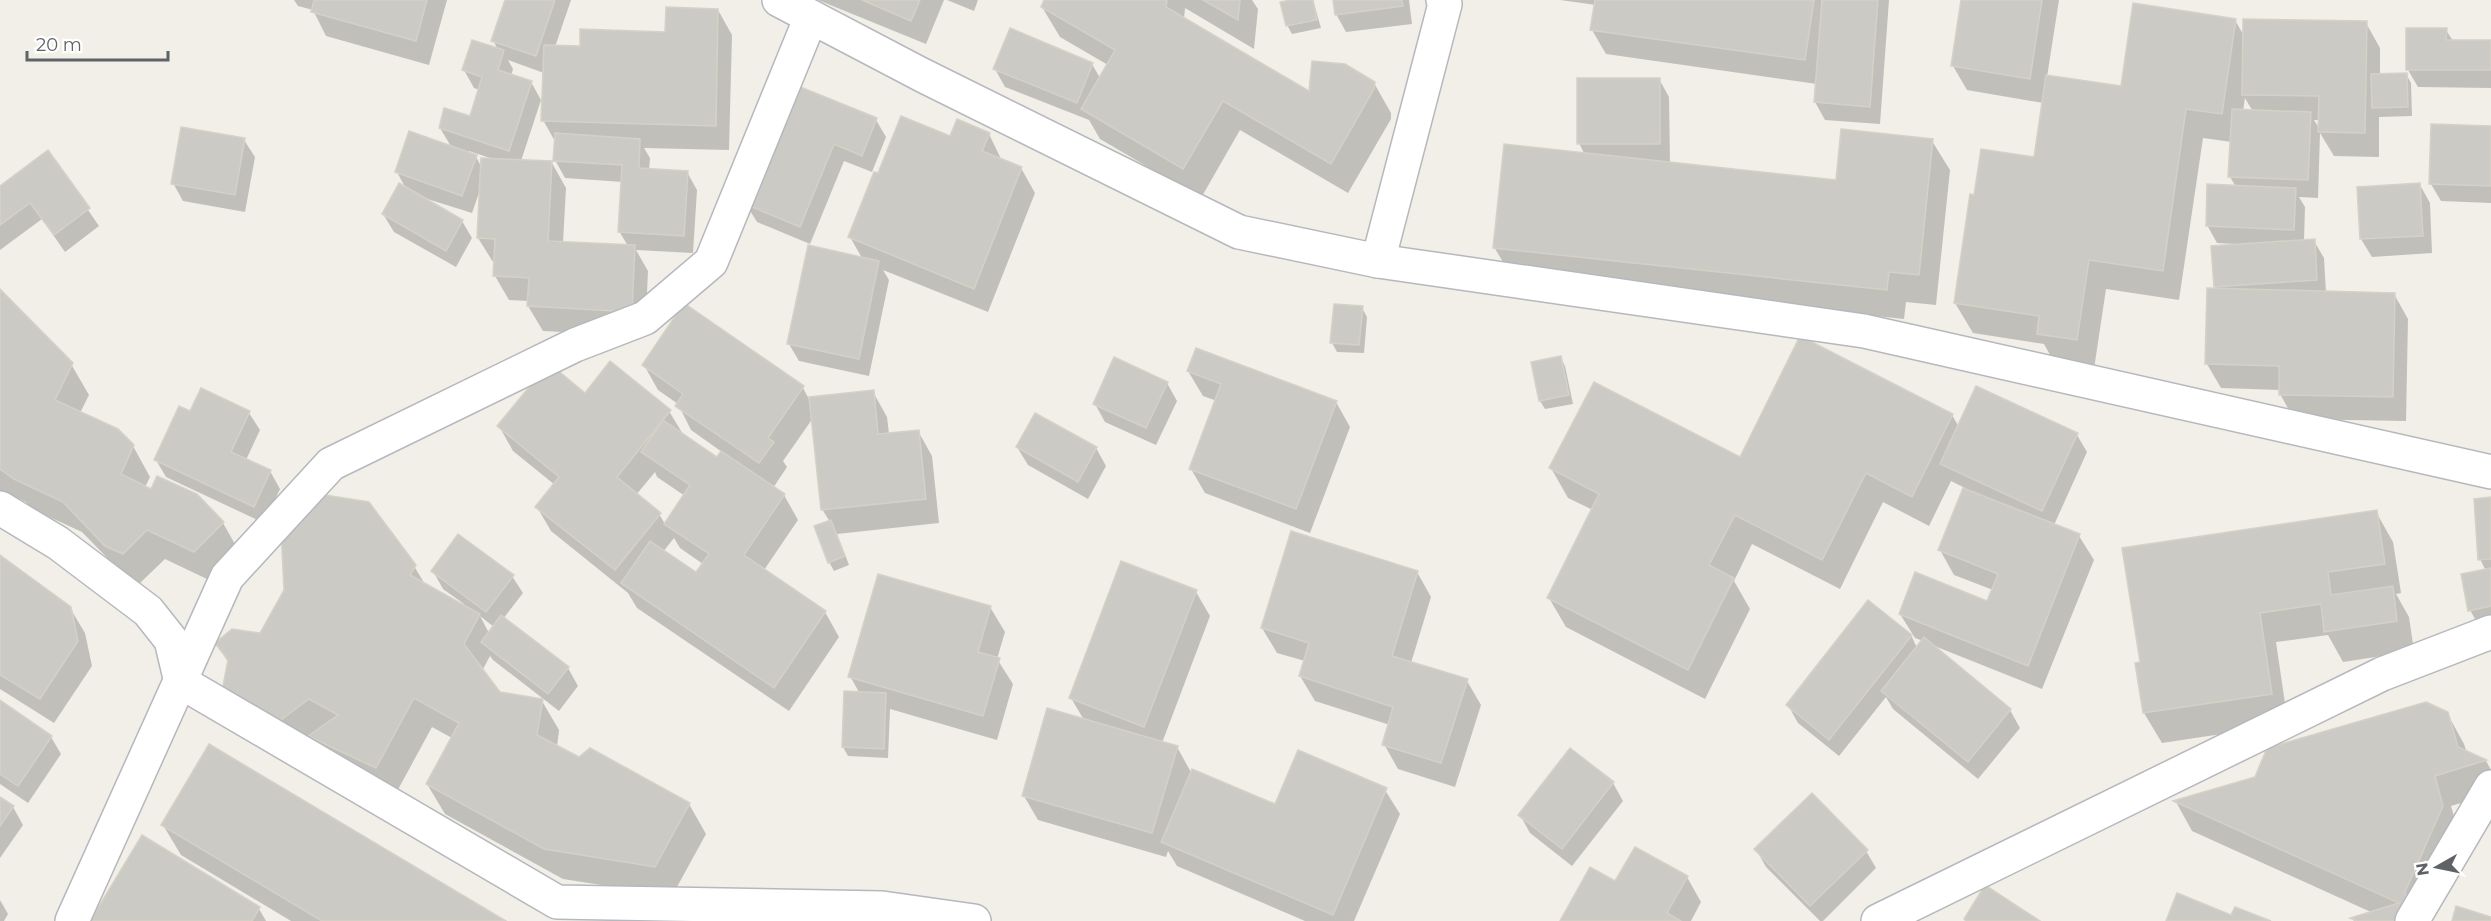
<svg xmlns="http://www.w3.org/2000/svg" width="2491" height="921" viewBox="0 0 2491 921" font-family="Montserrat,sans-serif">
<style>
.shadow{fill:#0003;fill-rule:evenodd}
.building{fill:#cccac5;stroke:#d6d1c6;stroke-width:1.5}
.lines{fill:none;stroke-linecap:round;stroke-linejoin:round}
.minor-casing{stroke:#b5b8bc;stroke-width:36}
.minor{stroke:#fff;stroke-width:33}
</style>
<rect width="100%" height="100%" fill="#f1efe8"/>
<!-- shadow -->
<g class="shadow">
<polygon points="294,0 447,0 429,65 326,36 313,10 298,6"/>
<path d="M507 0H571L555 47 581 48 666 33 718 10 732 35 729 150 644 148 650 158 649 170 687 172 697 190 693 253 636 250 648 271 645 336 543 331 528 306 529 301 509 300 495 276 496 262H493L478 238 480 190 472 213 418 196 462 221 472 238 456 267 394 232 383 214 406 189 397 172 452 148 440 128 471 118 480 90 474 88 464 70 498 50 493 40ZM508 60 544 73 543 120 556 143 555 160 565 178 623 182 619 231 628 246 563 243 566 188 552 163 521 161 541 100 531 82 511 76 513 69ZM469 151 493 159 482 168 476 157 468 154Z"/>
<polygon points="818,0 944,0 926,44"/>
<polygon points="947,0 978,0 974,11"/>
<polygon points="1046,0 1252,0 1258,9 1254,49 1185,8 1184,19 1311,93 1374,83 1391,113 1391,119 1348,193 1240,130 1201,198 1100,139 1089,120 1005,87 995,69 1092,64 1100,78 1108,65 1060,37 1042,7"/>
<polygon points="1299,0 1313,0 1321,28 1292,34 1287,25"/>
<polygon points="1335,0 1409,0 1412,24 1346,32 1336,14"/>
<polygon points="1560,0 1821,0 1823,4 1823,0 1889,0 1880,124 1825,120 1815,102 1817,84 1606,54 1592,30 1596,5"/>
<path d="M1963 0H2059L2047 77 2122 88 2235 20 2244 36 2366 23 2380 48V75L2406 74 2411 83 2412 116 2379 117V157L2334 156 2320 133 2318 198 2299 197 2305 207 2304 241H2314L2324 258 2326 293 2394 294 2408 319 2406 421 2294 419 2280 394V390L2221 388 2207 364 2217 290 2215 287 2235 244 2217 243 2207 225 2236 187 2230 177 2232 142 2203 138 2179 300 2106 289 2094 369 2055 364 2044 344 1973 333 1955 303 1975 196 2035 158 2043 103 1967 90 1953 66ZM2245 98 2249 105 2253 111H2243ZM2314 120H2320V130Z"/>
<polygon points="2446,30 2453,41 2491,41 2491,88 2418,87 2408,70"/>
<polygon points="1659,79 1669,97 1670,163 1838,181 1932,141 1950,170 1936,305 1906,302 1904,319 1512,277 1494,247 1585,155 1579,143"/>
<polygon points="794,86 876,120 886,137 872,172 844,161 810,244 757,222 746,204"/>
<polygon points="2491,128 2491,203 2441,201 2431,184"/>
<polygon points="989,134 1002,161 1021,168 1035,193 988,312 883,270 889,280 869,376 799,361 789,344 862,258 850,237 879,175 951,138"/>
<polygon points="244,140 255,157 245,212 183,201 173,183"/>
<polygon points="48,152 99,226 65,252 42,219 0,250 0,187"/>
<polygon points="2420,185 2430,203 2432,253 2372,257 2361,239 2359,188"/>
<polygon points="0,291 71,364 89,395 80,413 133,446 150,477 145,487 152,491 196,496 223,523 240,553 211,581 165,559 140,583 124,575 82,532 32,509 26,502 0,490"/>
<polygon points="1362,308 1367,317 1364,353 1337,352 1332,343"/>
<polygon points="1560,357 1565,366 1573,404 1545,409 1540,401"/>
<path d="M644 365 803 388 809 399 873 392 887 417 889 434 918 431 932 456 939 523 837 534 849 565 834 571 829 562 830 522 822 509 813 418 783 461 787 467 773 488 784 495 798 520 764 570 825 612 839 637 789 711 637 608 628 593 551 531 537 507 555 485 513 451 499 426 585 395 669 411 684 436 718 459 722 452 691 430 678 404 658 390ZM655 472 657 477 685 496 665 524 659 514 636 495ZM674 538 680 548 703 564 697 574 663 552Z"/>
<polygon points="1188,371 1336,402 1350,427 1310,533 1205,493 1191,469 1217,401 1203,396"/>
<polygon points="1167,383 1177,401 1156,445 1105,422 1095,404"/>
<polygon points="202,390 249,413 260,430 246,460 270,471 280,489 264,523 166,477 156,460 191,413"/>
<polygon points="1952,415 1959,427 2077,435 2087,452 2054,525 2079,536 2094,560 2042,689 1932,645 2010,710 2020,728 1978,779 1893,709 1886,697 1839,756 1798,723 1788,705 1868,603 1912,637 1917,648 1923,641 1915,638 1900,614 1988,603 1993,590 1954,575 1940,550 1965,488 1951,481 1929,526 1883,502 1840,589 1752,544 1734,581 1750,609 1705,699 1566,627 1549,598 1593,510 1568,498 1551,468 1741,459"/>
<polygon points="1017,447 1096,448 1106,466 1088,499 1028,465"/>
<polygon points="2491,499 2491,616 2475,619 2470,610 2486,571 2480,559"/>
<polygon points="2376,512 2393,542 2401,593 2396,594 2409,617 2414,651 2343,662 2328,635 2276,642 2288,724 2162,743 2144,713"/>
<polygon points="0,557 70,608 85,633 92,666 54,723 0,689"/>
<path d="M414 566 426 586 463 606 464 604 443 589 433 571 512 576 523 593 503 619 568 668 578 686 559 711 493 660 490 656 482 671 500 694 542 701 559 730 557 747 579 759 689 804 706 834 672 896 563 879 445 814 427 784 452 738 432 727 394 797 327 766 312 739 296 751 229 664 217 643 261 635ZM480 616 494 627 489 633Z"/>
<polygon points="1417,572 1431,597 1411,663 1467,681 1481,705 1455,787 1398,769 1384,744 1390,725 1315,701 1300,676 1305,661 1277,653 1262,628"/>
<polygon points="1196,592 1210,616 1162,743 1177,747 1192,774 1276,806 1385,790 1400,814 1354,921 1305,921 1177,866 1168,851 1166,857 1038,820 1024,796 1084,720 1071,698"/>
<polygon points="990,607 1005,632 997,659 1013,684 997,740 890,709 888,758 848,756 843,747 860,694 850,676"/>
<polygon points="0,703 51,737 61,754 28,803 0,784"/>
<polygon points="2447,713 2464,744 2467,753 2486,761 2491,770 2491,794 2451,806 2460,837 2422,921 2354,921 2353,919 2373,913 2192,831 2176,802 2256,778"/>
<polygon points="1613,783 1623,801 1572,866 1530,833 1520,815"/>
<polygon points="0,798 13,807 23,825 0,858"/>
<polygon points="163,825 503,921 291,921 181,855"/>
<polygon points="1756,849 1866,851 1876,868 1823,921 1820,921 1766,867"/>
<polygon points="1687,877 1701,902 1691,921 1561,921 1616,883"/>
<polygon points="0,900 8,914 4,921 0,921"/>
<polygon points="259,909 266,921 92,921"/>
</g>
<!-- building -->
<g class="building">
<polygon points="314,0 427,0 416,41 311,12"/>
<polygon points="505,0 555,0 536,56 491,41"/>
<polygon points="862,0 920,0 911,21"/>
<polygon points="1044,0 1167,0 1166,7 1309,91 1312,61 1345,64 1375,82 1374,89 1331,164 1223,101 1183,169 1081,109 1115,50 1041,7"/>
<polygon points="1203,0 1240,0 1238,20"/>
<polygon points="1291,0 1313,0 1317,20 1286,26 1280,2"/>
<polygon points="1333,0 1402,0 1403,6 1335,15"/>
<polygon points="1595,0 1814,0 1805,60 1590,30"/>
<polygon points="1822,0 1878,0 1870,107 1814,102"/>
<polygon points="1961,0 2042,0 2030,79 1951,66"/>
<polygon points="2133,3 2236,19 2222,114 2186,109 2163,271 2089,260 2077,340 2037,334 2039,316 1954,303 1970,194 1974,195 1981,149 2034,157 2046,75 2121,86"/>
<polygon points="666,7 718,9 716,126 541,121 544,45 580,46 580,29 665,32"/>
<polygon points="2243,19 2367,21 2365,133 2318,132 2319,96 2242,95"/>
<polygon points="1010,28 1093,63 1077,103 993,69"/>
<polygon points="2406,28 2447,28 2446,40 2491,40 2491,70 2406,70"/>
<polygon points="472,40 504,50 498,70 532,81 509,151 439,128 444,108 470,116 482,77 462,70"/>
<polygon points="2407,73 2408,107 2372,108 2371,74"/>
<rect x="1577" y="78" width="83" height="66"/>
<polygon points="793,84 877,118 862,156 834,144 800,227 745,204"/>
<polygon points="2232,109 2311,112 2308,180 2228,177"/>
<polygon points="901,116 950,136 957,119 990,133 982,151 1022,167 974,289 848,237 874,172 878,173"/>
<polygon points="2431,124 2491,126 2491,186 2429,184"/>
<polygon points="181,127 245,138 235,195 171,184"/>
<polygon points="1841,129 1933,139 1919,275 1889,272 1887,290 1493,248 1504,144 1836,180"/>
<polygon points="409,131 477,155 462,196 395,172"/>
<polygon points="555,133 640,139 639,168 688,171 684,236 618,232 622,165 553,161"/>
<polygon points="48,150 90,208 54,235 30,203 0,225 0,186"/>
<polygon points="481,158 552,161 548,241 635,245 632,312 527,306 529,278 493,276 495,239 477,238"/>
<polygon points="399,183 463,220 446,251 382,214"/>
<polygon points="2420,183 2423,236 2360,239 2357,187"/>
<polygon points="2207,184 2296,188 2294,230 2206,226"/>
<polygon points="2315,239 2317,280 2214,287 2211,246"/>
<polygon points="808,245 879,261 859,359 787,344"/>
<polygon points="2207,288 2395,293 2393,397 2279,395 2279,366 2205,364"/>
<polygon points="0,289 73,363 55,400 118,429 134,445 121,474 151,489 157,476 197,494 224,522 194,552 147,530 123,554 105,546 63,502 14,479 0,469"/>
<polygon points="684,303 804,386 768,438 774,442 759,463 675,406 683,394 642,365"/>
<polygon points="1334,304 1363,306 1359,345 1330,343"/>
<polygon points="1800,336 1953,414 1912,497 1866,473 1822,560 1735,515 1709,565 1734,578 1688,670 1547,598 1599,494 1549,468 1594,382 1740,457"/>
<polygon points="1196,348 1337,401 1296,509 1189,469 1221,384 1187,371"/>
<polygon points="1561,356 1569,395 1539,401 1531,362"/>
<polygon points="1114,357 1168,382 1146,428 1093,404"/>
<polygon points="610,361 671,410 617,477 661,513 615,570 535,507 559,477 497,426 549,363 585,393"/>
<polygon points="1976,386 2078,433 2042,511 1940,464"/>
<polygon points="201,388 250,411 231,452 271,470 254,507 154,460 179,406 190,411"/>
<polygon points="874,390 878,434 919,430 926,499 821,510 809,397"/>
<polygon points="1035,413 1097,447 1078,482 1016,447"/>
<polygon points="663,420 717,457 721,451 785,494 744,555 826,611 774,688 621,583 650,541 696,572 709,554 664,524 690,485 641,452"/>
<polygon points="1963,488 2080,534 2028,666 1899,614 1915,572 1987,601 1998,574 1938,550"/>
<polygon points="325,495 369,502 416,565 410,575 480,614 464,644 500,692 543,699 537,735 579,757 590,748 690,803 655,867 544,849 426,784 459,723 414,698 376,768 308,736 338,715 309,699 278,722 222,691 228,660 215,643 232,629 260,633 284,590 281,529"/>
<polygon points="2491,497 2491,559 2478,560 2474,499"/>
<polygon points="2377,510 2385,564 2328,572 2331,595 2393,586 2397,621 2324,632 2321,604 2260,613 2272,694 2143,713 2135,663 2140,662 2122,548"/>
<polygon points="831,520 845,556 828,563 814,526"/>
<polygon points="1291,531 1418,571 1392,656 1468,679 1441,763 1382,745 1393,707 1299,676 1309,643 1261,628"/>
<polygon points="458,534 514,575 486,612 431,571"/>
<polygon points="0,555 71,607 78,641 40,699 0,675"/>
<polygon points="1121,561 1197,590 1144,727 1069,698"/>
<polygon points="2491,568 2491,606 2468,611 2461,574"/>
<polygon points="878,574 991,606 978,652 1000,658 983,716 848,677"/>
<polygon points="1868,600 1912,635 1829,740 1786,705"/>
<polygon points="501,615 569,667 548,694 481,642"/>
<polygon points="1924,637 2011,709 1968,762 1881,691"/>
<polygon points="844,691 886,693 884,749 842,747"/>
<polygon points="0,700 52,736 18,786 0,774"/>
<polygon points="2426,702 2448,712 2458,747 2487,760 2435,776 2443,806 2405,892 2408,901 2399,921 2357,921 2350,918 2399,903 2173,801 2255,777 2267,748"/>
<polygon points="1047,708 1178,746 1152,833 1022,796"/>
<polygon points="209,744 506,921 322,921 161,825"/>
<polygon points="1570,748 1614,782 1562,849 1518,815"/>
<polygon points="1298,750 1387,788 1333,915 1161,842 1192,769 1275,804"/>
<polygon points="1812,793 1868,850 1810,906 1754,849"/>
<polygon points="0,797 14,806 0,826"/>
<polygon points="142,835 260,907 252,921 90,921"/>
<polygon points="1635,847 1688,876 1667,913 1681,921 1560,921 1590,867 1615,881"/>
<polygon points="1985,885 2040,921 1966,921 1964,919"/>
<polygon points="2177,893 2231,915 2235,907 2271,921 2166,921"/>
<polygon points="2456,906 2491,917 2491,921 2452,921"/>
</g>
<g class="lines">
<!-- minor casing -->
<g class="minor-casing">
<g id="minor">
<polyline points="779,0 922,75 1239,232 1378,261 1864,331 2491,472"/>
<polyline points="1378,261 1445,4 1443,0"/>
<polyline points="0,508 58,543 148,611 171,640 181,682 557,902 882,908 974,921"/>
<polyline points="72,921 227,577 331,464 575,345 645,318 711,262 811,17"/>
<polyline points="1878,921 2382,674 2491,632"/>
<polyline points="2412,921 2491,787"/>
</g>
</g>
<!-- minor -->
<use href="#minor" class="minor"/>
</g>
<!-- north arrow -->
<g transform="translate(2437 867) rotate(261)" stroke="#ffffff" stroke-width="4.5" paint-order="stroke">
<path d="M0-4.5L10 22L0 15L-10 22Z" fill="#5f6368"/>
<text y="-9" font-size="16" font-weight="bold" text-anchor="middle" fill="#5f6368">N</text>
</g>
<!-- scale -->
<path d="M27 51v9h141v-9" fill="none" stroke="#5f6368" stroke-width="3"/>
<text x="36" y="51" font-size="18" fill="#5f6368" stroke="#ffffff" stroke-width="4.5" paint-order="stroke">20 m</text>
</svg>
